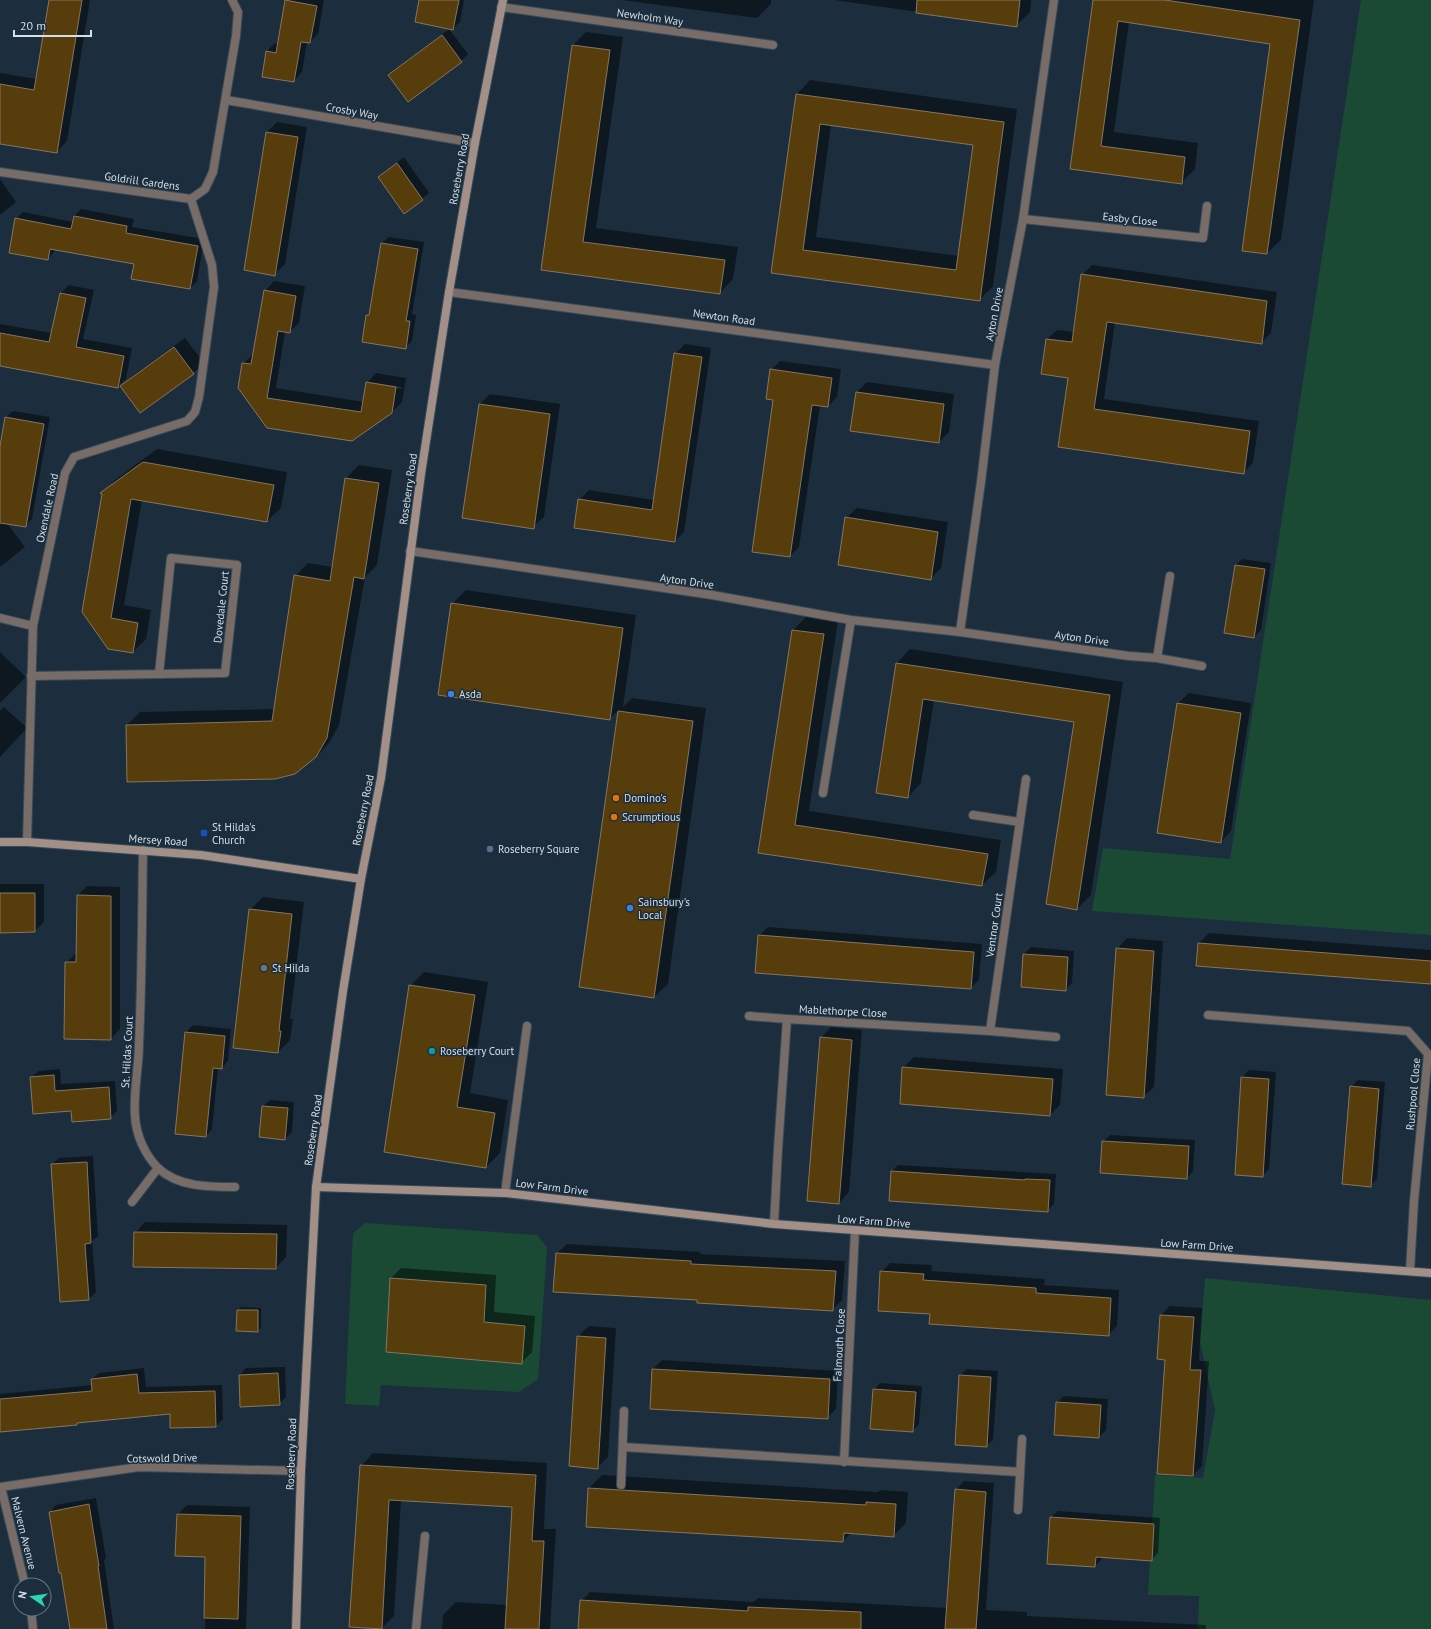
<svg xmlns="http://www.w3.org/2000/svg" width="1431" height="1629" viewBox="0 0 1431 1629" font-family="'PT Sans',sans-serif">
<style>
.green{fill:#1a4934}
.shadow{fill:#0007;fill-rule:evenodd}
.building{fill:#583d0c;stroke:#847660;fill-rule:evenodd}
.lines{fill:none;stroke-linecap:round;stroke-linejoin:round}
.lane-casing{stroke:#394a58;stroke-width:10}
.street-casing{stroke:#394a58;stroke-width:10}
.secondary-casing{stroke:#394a58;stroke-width:10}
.lane{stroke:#776c67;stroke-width:8}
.street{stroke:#776c67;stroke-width:8}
.secondary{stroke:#a28f88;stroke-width:8}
.shop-dot{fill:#3f7fe0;stroke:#1c2e3d;stroke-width:1.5}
.food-dot{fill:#e8710a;stroke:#1c2e3d;stroke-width:1.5}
.transit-dot{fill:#1a4fb4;stroke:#1c2e3d;stroke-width:1.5}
.service-dot{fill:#5c6f8a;stroke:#1c2e3d;stroke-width:1.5}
.worship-dot{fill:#6b7280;stroke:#1c2e3d;stroke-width:1.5}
.culture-dot{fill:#0f9aa8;stroke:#1c2e3d;stroke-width:1.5}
.labels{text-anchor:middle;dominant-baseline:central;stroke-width:3;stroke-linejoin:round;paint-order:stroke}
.street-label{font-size:11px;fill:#d4dfe8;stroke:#1c2e3d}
.poi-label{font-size:11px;fill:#d4dfe8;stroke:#1c2e3d;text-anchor:start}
</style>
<rect width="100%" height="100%" fill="#1c2e3d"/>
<!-- green -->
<g class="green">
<polygon points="1361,0 1431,0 1431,935 1092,911 1103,848 1230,859"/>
<polygon points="366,1223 537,1235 547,1247 538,1379 519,1392 381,1385 379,1406 345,1404 353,1233"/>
<polygon points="1205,1278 1431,1300 1431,1629 1198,1629 1199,1596 1148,1595 1155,1475 1203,1478 1215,1410 1200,1342"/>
</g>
<!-- shadow -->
<g class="shadow">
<polygon points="50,0 90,0 67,141 57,152 0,127 0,73 37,79"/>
<polygon points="287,0 324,0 318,34 310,42 307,42 302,72 294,81 267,51 275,43 279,44"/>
<polygon points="420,0 464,0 460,22 453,28"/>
<polygon points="621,0 771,0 771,4 757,18"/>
<polygon points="834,0 1031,0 1030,12 1016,26"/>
<polygon points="1094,0 1314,0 1281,240 1267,253 1271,43 1129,22 1114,132 1198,143 1195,169 1181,183 1071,168"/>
<polygon points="449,29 468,54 461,61 390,75 396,69"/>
<polygon points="586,32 623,37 596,228 738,247 733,279 720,293 542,269 573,45"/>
<path d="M810 80 1017 109 993 286 979 300 772 272 797 94ZM831 125 974 144 959 256 816 237Z"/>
<polygon points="277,122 307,127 285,264 274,275 267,132"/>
<polygon points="404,157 429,193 405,213 379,177"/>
<polygon points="0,179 16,202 0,215"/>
<polygon points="81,209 134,219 132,227 204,239 197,282 190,288 135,264 55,249 54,252 48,259 16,219 23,212 73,222 74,216"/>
<polygon points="389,237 424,242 412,314 416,315 412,341 405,348 367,315 371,311 382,243"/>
<polygon points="1092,265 1277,292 1271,333 1261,343 1115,322 1104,399 1259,421 1253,463 1243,473 1059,447 1069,377 1047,339 1057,330 1074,332 1082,275"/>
<path d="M274 281 305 286 299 323 289 332H285L276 388 364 402 367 383 376 373 406 378 402 402 392 412 267 427 243 364 253 354 265 291ZM373 383 402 387 401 389 373 385Z"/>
<polygon points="69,285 94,290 83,339 132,348 126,379 117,387 0,365 0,324 52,333 61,293"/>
<polygon points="185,338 204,363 193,373 140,412 122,386 132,376"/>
<polygon points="685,344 711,348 684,532 675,541 579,500 589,490 654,500 675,354"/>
<polygon points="780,361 841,369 837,397 828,406 820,405 799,547 790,556 771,370"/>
<polygon points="867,382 954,394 949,432 939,442 857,392"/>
<polygon points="490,394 560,404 544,517 533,527 480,404"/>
<polygon points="13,411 50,417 32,519 25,526 7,523 25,547 0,567 0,453 6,417"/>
<polygon points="157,449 287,472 281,508 267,521 142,500 124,605 151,610 146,639 133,652 109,648 102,493 115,480"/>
<polygon points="359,465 392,470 377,565 365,577 339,725 329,743 316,757 127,725 140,712 274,709 295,576 308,563 333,567 346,478"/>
<polygon points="857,508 948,522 941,568 930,579 846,518"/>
<polygon points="1242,559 1271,563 1261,630 1254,637 1236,565"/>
<polygon points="466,590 636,615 623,707 632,698 706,708 668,984 654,997 580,986 619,710 609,719 452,604"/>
<polygon points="807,616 838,621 809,811 1001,840 996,872 982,885 759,852 793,630"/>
<polygon points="910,649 1123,682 1091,895 1077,909 1075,721 934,700 921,783 908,797 877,792 897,663"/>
<polygon points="0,652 26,677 0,703"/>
<polygon points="1189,693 1251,703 1231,831 1221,842 1178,703"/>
<polygon points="4,707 27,728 0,757 0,711"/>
<polygon points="0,884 44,884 44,922 35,931 0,932"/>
<polygon points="87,886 120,887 120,1029 111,1039 66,963 75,954 77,954 78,895"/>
<polygon points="263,897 304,902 290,1019 293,1019 290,1040 278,1052 250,910"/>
<polygon points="768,927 982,944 979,980 970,988 759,936"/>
<polygon points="1209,933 1431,950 1431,983 1199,943"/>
<polygon points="1127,938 1163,941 1154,1087 1143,1097 1117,949"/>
<polygon points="1031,947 1074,951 1072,983 1065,990 1024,954"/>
<polygon points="424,972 488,982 470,1093 508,1100 500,1153 486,1167 385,1151 410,986"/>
<polygon points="193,1025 231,1029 228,1061 222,1068 218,1068 212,1129 206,1136 176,1133 186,1032"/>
<polygon points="831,1027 862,1030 849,1192 839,1203 821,1038"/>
<polygon points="914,1057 1063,1069 1060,1105 1050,1115 903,1068"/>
<polygon points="60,1069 61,1084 115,1081 117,1111 110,1118 72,1110 31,1078 38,1071"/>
<polygon points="1249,1070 1276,1072 1269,1169 1262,1176 1242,1077"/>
<polygon points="1358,1080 1385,1082 1377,1179 1370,1186 1351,1087"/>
<polygon points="270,1100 294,1102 292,1132 285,1139 263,1106"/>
<polygon points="1110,1135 1195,1140 1193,1171 1187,1178 1103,1142"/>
<polygon points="93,1156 98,1236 92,1241 96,1292 89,1299 52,1164 59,1158"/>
<polygon points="898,1165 1056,1174 1054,1204 1047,1211 892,1171"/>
<polygon points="145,1222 287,1225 286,1257 276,1268 135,1233"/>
<polygon points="567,1244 701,1252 700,1254 845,1261 842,1300 832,1310 698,1299 557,1253"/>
<polygon points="890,1263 932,1265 931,1271 1045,1279 1044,1285 1119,1290 1117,1326 1108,1335 931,1313 881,1272"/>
<polygon points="401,1268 496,1275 494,1312 535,1316 532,1352 522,1362 391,1278"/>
<polygon points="1170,1306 1202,1308 1199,1361 1209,1361 1202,1466 1193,1475 1166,1359 1161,1315"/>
<polygon points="241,1307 261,1308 261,1328 257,1331 238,1310"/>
<polygon points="589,1326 616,1328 608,1457 597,1468 578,1336"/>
<polygon points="662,1360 838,1371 836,1409 827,1418 651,1408 653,1369"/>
<polygon points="285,1367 286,1397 279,1404 240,1375 246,1368"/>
<polygon points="144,1368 146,1387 222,1385 223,1419 216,1426 171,1413 80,1422 77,1424 0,1431 0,1394 93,1385 92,1379 99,1373"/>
<polygon points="967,1369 998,1371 993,1440 986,1446 960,1375"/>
<polygon points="880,1383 922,1386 919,1424 913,1431 874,1390"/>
<polygon points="1064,1396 1108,1399 1106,1430 1099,1437 1057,1402"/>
<polygon points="373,1453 547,1463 544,1529 556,1529 550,1629 442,1629 443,1615 456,1602 507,1605 513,1506 401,1500 394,1616 382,1628 361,1466"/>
<polygon points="602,1475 878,1492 880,1490 908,1492 906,1523 893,1536 851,1533 843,1541 589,1488"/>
<polygon points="964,1481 994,1483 986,1610 1027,1612 1027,1616 1206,1625 1206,1629 579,1629 581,1601 590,1592 754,1602 758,1598 948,1608 956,1490"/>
<polygon points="96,1498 106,1558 104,1560 114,1629 71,1629 62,1571 50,1512 56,1505"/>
<polygon points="187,1505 250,1507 246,1629 205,1629 206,1556 178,1514"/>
<polygon points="1058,1511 1160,1518 1158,1553 1151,1560 1102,1557 1101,1560 1095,1566 1051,1517"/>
</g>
<!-- building -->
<g class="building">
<polygon points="49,0 82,0 57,153 0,144 0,84 34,90"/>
<polygon points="285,0 317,6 310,43 301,42 294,82 262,77 266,51 276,53"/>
<polygon points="419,0 459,0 453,30 415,22"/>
<polygon points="917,0 1020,0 1017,27 916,13"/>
<polygon points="1093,0 1165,0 1300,20 1267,254 1242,251 1270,44 1118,21 1101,146 1185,157 1182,184 1070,169"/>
<polygon points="442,35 462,62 408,102 388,75"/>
<polygon points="572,45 610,50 583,242 725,260 720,294 541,270"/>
<path d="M796 94 1004 122 980 301 771 273ZM820 124 973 145 956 270 803 250Z"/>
<polygon points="266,132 298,137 275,276 244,270"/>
<polygon points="397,163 423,200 404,214 378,177"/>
<polygon points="74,216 127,226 126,233 198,246 190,289 131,279 134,264 50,249 48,260 9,253 15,218 71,229"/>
<polygon points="381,243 418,249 406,321 410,321 406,349 362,342 366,315 369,315"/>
<polygon points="1081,274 1267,301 1262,344 1107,322 1094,409 1250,431 1244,474 1058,447 1068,378 1041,374 1046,339 1072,342"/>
<polygon points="264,290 296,296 290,333 278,331 267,398 361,412 366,382 396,387 392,413 352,441 267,428 238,388 242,363 251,364"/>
<polygon points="60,293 86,298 76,347 124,356 118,388 0,366 0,333 49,342"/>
<polygon points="174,347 194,374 140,413 120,386"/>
<polygon points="674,353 702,357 675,542 574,528 578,499 652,510"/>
<polygon points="770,369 832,378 828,407 812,405 790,557 752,552 773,400 766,399"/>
<polygon points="856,392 944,404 939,443 850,431"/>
<polygon points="479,404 550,414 534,529 462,518"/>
<polygon points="5,417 44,424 26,527 0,523 0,446"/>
<polygon points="143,462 274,485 267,522 131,499 111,618 138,623 133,653 108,649 82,612 102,494 100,493"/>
<polygon points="345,478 379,483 364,579 354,577 327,738 316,757 295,774 275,779 127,782 126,725 272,721 294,575 330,581"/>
<polygon points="845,517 938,532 931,580 838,565"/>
<polygon points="1235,565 1265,569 1254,638 1224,633"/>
<polygon points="451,603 623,628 610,720 438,695"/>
<polygon points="792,630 824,634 795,825 988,854 982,886 758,853"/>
<polygon points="896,663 1110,695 1077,910 1046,904 1074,722 923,699 908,798 876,793"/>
<polygon points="1177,703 1241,713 1221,843 1157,833"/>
<polygon points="618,711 693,721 654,998 579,987"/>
<polygon points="0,893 35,893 35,932 0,933"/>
<polygon points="77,895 111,896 111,1040 64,1039 65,962 76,962"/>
<polygon points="249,909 292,914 279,1031 281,1031 278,1053 233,1048"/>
<polygon points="758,935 974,952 971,989 755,973"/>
<polygon points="1198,943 1431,961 1431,984 1196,966"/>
<polygon points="1116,948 1154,951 1144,1098 1106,1095"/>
<polygon points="1023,954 1068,957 1066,991 1021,987"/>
<polygon points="409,985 475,995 457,1107 495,1113 486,1168 384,1152"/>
<polygon points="185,1032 225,1036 222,1069 213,1068 206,1137 175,1134"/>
<polygon points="820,1037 852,1040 839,1204 807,1201"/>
<polygon points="902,1067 1053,1079 1050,1116 900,1104"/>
<polygon points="54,1075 55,1091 109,1087 111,1119 72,1122 71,1111 33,1114 30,1077"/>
<polygon points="1241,1077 1269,1079 1263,1177 1235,1175"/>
<polygon points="1350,1086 1379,1089 1371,1187 1342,1184"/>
<polygon points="262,1106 288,1108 285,1140 259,1137"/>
<polygon points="1102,1141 1189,1146 1187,1179 1100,1173"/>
<polygon points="87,1162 91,1243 85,1244 89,1300 60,1302 51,1164"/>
<polygon points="891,1171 1025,1180 1025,1179 1050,1180 1048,1212 889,1201"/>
<polygon points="134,1232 277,1234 276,1269 133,1267"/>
<polygon points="556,1253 691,1261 691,1264 836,1271 833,1311 697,1303 697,1300 553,1292"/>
<polygon points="880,1271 924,1274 923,1280 1036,1288 1036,1293 1111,1298 1109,1336 929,1324 930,1314 878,1311"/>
<polygon points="390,1278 486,1285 484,1322 525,1326 522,1364 386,1352"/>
<polygon points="237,1310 258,1310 258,1332 236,1331"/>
<polygon points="1160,1315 1194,1317 1190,1370 1201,1370 1193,1476 1157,1474 1165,1360 1157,1359"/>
<polygon points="577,1336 606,1338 598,1469 569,1466"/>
<polygon points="652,1369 830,1379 828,1419 650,1409"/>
<polygon points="278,1373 280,1405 240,1407 239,1375"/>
<polygon points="137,1374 139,1393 215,1391 216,1427 170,1428 170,1414 77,1423 77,1425 0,1432 0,1399 92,1391 91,1379"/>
<polygon points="959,1375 991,1377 987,1447 955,1445"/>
<polygon points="873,1389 916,1392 913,1432 870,1429"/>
<polygon points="1056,1402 1101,1405 1099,1438 1054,1435"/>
<polygon points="360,1465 536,1475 532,1541 544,1541 539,1629 505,1629 512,1507 389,1500 382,1629 349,1627"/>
<polygon points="588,1488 866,1505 866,1502 896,1504 894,1537 844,1533 843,1542 586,1527"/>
<polygon points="955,1489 986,1492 976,1629 945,1629"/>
<polygon points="89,1504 99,1566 98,1566 107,1629 70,1629 61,1573 59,1573 49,1512"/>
<polygon points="177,1514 241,1516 238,1619 204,1618 205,1557 175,1556"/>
<polygon points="1050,1517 1154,1524 1152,1561 1096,1557 1095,1567 1047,1564"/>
<polygon points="580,1600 748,1611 748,1607 861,1612 861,1629 578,1629"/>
</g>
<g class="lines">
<!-- lane casing -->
<g class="lane-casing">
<g id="lane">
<polyline points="1157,658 1170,576"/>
<polyline points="823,793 851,620"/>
<polyline points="749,1016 787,1019"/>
</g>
</g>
<!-- street casing -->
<g class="street-casing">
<g id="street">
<polyline points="501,7 773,45"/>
<polyline points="226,100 475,143"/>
<polyline points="0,172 191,199 205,189 213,172 236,36 238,12 232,0"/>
<polyline points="1023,219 1203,238 1207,206"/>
<polyline points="449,292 995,365"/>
<polyline points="410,551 712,595 851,620 960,632 1129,656 1157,658 1202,666"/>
<polyline points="0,618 33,626"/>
<polyline points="960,632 981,482 995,365 1023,219 1054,0"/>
<polyline points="31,676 225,673 237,565 171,558 159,674"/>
<polyline points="973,815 1020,822"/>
<polyline points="27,842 33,626 65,473 74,457 187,421 195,412 199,397 214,287 212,265 191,199"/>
<path d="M143 850C142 915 142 980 139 1044 139 1067 133 1093 135 1116 136 1135 145 1155 158 1168 178 1187 209 1187 235 1187"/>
<polyline points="1208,1015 1408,1031 1428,1054 1414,1201 1410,1271"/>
<polyline points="990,1031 1026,779"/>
<polyline points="505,1193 527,1026"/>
<polyline points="132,1202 158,1168"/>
<polyline points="774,1224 778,1149 787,1019 990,1031 1056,1037"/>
<polyline points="623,1447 1020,1472"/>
<polyline points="844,1462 855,1230"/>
<polyline points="621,1485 624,1411"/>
<polyline points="0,1487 139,1467 301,1471"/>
<polyline points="1,1487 25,1585"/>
<polyline points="1018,1510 1022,1439"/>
<polyline points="31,1609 33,1629"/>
<polyline points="416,1629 425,1536"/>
</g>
</g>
<!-- secondary casing -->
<g class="secondary-casing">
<g id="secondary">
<polyline points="0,842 27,842 201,855 361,879"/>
<polyline points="316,1187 505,1193 774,1224 1431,1273"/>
<polyline points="296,1629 301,1471 316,1187 343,991 361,879 381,778 421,474 449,292 475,143 503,0"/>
</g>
</g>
<!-- lane -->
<use href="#lane" class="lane"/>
<!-- street -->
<use href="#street" class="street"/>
<!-- secondary -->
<use href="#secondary" class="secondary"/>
</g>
<!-- markers -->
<g class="shop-dot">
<circle cx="451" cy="694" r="4"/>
<circle cx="630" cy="908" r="4"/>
</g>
<g class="food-dot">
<circle cx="616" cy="798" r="4"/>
<circle cx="614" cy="817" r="4"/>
</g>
<rect class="transit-dot" x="200" y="829" width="8" height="8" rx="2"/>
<circle class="service-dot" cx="490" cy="849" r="4"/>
<circle class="worship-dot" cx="264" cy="968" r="4"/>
<circle class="culture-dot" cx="432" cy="1051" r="4"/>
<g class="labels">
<!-- street labels -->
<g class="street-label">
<text transform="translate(650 17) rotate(8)">Newholm Way</text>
<text transform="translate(352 111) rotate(10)">Crosby Way</text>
<text transform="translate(459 169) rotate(-80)">Roseberry Road</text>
<text transform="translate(142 181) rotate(8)">Goldrill Gardens</text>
<text transform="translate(1130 219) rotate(6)">Easby Close</text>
<text transform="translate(994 314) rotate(-79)">Ayton Drive</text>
<text transform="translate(724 317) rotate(8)">Newton Road</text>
<text transform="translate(408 489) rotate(-82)">Roseberry Road</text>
<text transform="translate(47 508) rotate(-78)">Oxendale Road</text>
<text transform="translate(687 581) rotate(8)">Ayton Drive</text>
<text transform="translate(221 607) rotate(-84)">Dovedale Court</text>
<text transform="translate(1082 638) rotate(8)">Ayton Drive</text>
<text transform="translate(363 810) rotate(-79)">Roseberry Road</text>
<text transform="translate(158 840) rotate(4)">Mersey Road</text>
<text transform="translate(994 925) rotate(-82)">Ventnor Court</text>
<text transform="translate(843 1011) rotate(3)">Mablethorpe Close</text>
<text transform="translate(127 1052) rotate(-87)">St. Hildas Court</text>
<text transform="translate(1413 1094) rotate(-85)">Rushpool Close</text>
<text transform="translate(313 1130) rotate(-82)">Roseberry Road</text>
<text transform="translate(552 1187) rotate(7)">Low Farm Drive</text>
<text transform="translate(874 1221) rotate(4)">Low Farm Drive</text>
<text transform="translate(1197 1245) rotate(4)">Low Farm Drive</text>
<text transform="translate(839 1345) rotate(-87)">Falmouth Close</text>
<text transform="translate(291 1454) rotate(-88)">Roseberry Road</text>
<text transform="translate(162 1458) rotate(-1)">Cotswold Drive</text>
<text transform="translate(24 1533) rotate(76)">Malvern Avenue</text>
</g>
<!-- poi labels -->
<g class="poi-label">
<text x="459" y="694">Asda</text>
<text x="624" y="798">Domino's</text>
<text x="622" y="817">Scrumptious</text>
<text x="212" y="827">St Hilda's<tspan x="212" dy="13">Church</tspan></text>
<text x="498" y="849">Roseberry Square</text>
<text x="638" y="902">Sainsbury's<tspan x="638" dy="13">Local</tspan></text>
<text x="272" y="968">St Hilda</text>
<text x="440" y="1051">Roseberry Court</text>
</g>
</g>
<!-- north arrow -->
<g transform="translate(32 1597) rotate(283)"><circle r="19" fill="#1c2e3d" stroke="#667581"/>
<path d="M0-3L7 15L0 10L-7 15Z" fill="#2ed4ab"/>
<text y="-6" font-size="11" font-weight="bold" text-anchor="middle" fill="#d4dfe8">N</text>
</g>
<!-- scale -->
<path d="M14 30v6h77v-6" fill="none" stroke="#d4dfe8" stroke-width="2"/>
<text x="20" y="30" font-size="12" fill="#d4dfe8" stroke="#1c2e3d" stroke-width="3" paint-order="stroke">20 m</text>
</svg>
